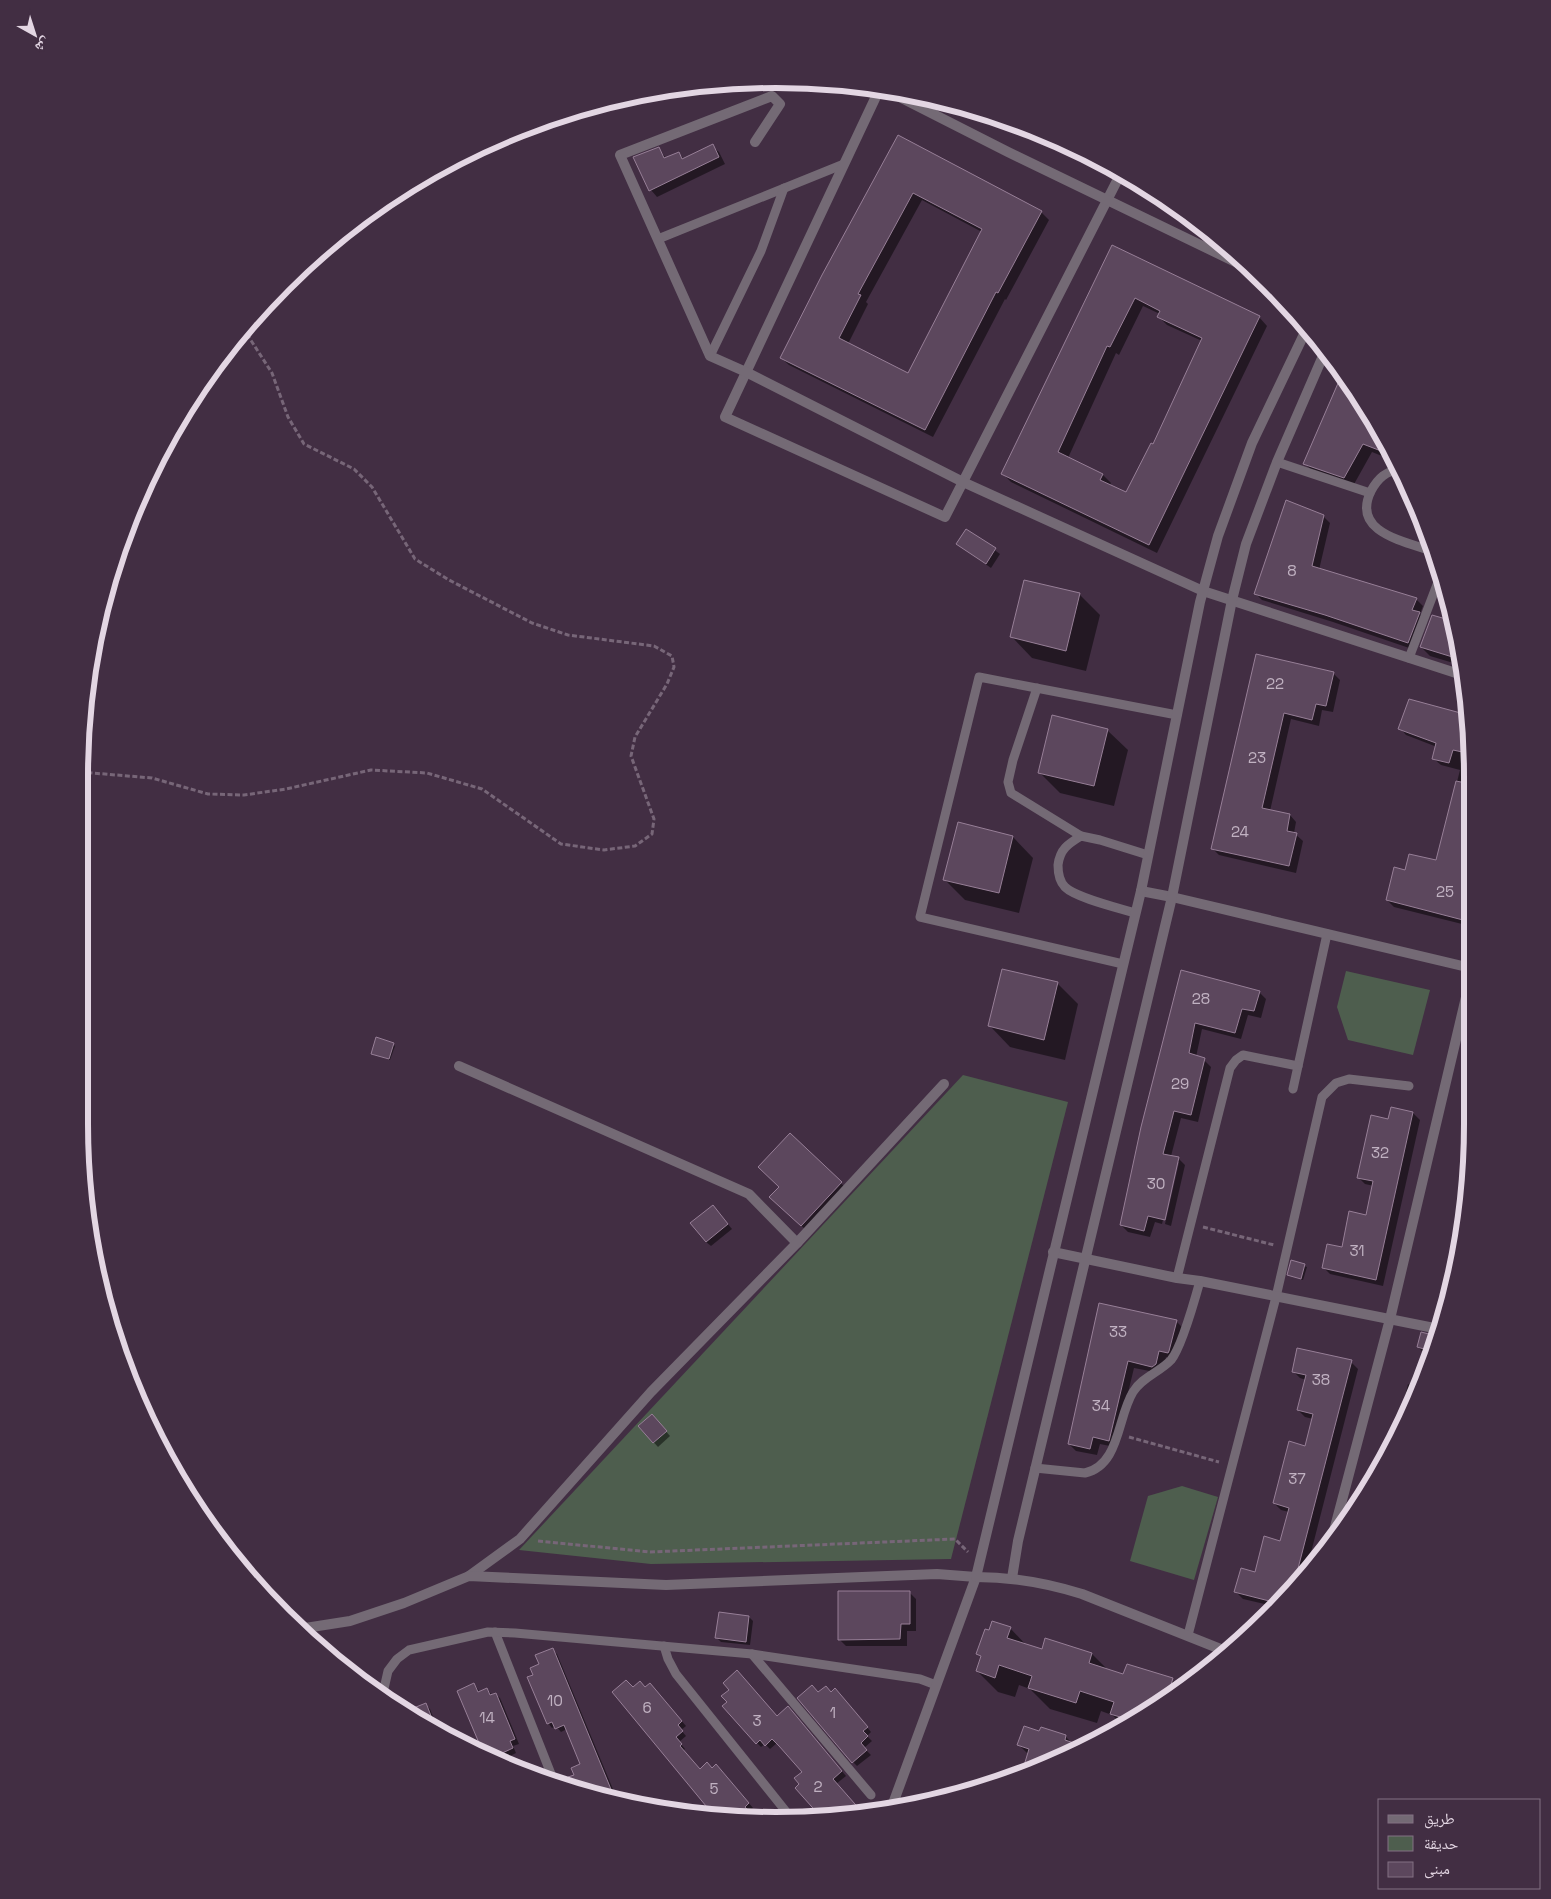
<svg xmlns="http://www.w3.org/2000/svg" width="1551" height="1899" viewBox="0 0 1551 1899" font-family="'Space Grotesk','Noto Naskh Arabic',sans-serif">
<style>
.green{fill:#4e5e4e}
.shadow{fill:#0007;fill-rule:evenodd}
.building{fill:#5c475d;stroke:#977f97;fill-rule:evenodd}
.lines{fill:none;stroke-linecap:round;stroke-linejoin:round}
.path{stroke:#776678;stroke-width:3;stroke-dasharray:5 2.5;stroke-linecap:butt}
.service{stroke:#746a75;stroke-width:9}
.minor{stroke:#746a75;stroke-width:10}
.tertiary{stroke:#746a75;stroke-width:10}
.labels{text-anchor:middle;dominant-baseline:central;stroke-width:4.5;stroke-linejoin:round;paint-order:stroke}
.number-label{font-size:15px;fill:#c1b2c2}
.rim{fill:none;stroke:#e3d6e3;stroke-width:6}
</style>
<rect width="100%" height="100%" fill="#422e43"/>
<!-- green -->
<g class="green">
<polygon points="1346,971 1430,990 1413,1055 1348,1040 1337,1007"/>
<polygon points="963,1075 1068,1102 951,1559 651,1564 519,1550"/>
<polygon points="1182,1486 1218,1497 1194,1580 1130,1561 1148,1496"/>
</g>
<!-- shadow -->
<g class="shadow">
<path d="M898 137 1041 212 1049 220 1006 300 1005 299 933 437 789 365 781 358ZM922 200 982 232 909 374 848 344 868 304 866 302Z"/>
<polygon points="712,146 719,152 725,164 657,197 651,190 658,149 667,159 678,153 684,159"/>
<path d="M1112 247 1259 317 1267 326 1157 553 1011 482 1003 474ZM1143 306 1160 314 1159 317 1167 325 1202 341 1154 446 1126 494 1110 486 1111 483 1103 475 1068 458 1116 353 1119 355Z"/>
<polygon points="1343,375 1397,462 1372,452 1353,486 1314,472 1305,464"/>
<polygon points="1323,516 1330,523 1319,570 1416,599 1423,606 1420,614 1426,620 1415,650 1333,622 1262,600 1255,593"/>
<polygon points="967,530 1000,554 991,568 957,544"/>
<polygon points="1080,595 1100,615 1086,671 1032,658 1012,637"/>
<polygon points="1453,622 1460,665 1430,656 1421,647"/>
<polygon points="1257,656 1333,673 1340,680 1333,712 1322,710 1319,726 1291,719 1270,811 1290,815 1296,822 1294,833 1303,841 1296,873 1219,855 1212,848"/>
<polygon points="1410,701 1468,716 1471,730 1470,926 1394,907 1387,900 1406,871 1437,862 1460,770 1441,765 1434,759 1437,747 1406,735 1400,728"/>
<polygon points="1107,730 1128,750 1114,806 1060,793 1039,772"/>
<polygon points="1013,837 1033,858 1019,913 965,900 945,880"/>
<polygon points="1182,972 1259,992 1266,999 1261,1018 1248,1015 1241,1039 1202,1029 1196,1057 1204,1060 1211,1067 1198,1122 1181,1118 1171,1156 1178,1158 1185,1165 1171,1226 1165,1224 1179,1162 1177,1162 1162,1224 1155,1222 1150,1237 1128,1232 1121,1225"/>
<polygon points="1058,984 1078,1004 1065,1060 1010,1047 990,1026"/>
<polygon points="393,1044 395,1046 390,1060 372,1053"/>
<polygon points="1413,1113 1420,1120 1383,1286 1330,1274 1323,1267 1343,1248 1367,1216 1374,1186 1365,1184 1358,1177"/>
<polygon points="790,1135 848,1190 808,1232 771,1197 780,1187"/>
<polygon points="1467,1178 1469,1178 1466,1198 1463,1195"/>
<polygon points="717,1211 732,1229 711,1246 706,1242"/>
<polygon points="1292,1262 1307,1267 1303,1280 1289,1275"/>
<polygon points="1451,1263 1455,1264 1449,1304 1442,1322 1449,1291 1445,1288"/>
<polygon points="1100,1304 1176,1321 1183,1328 1175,1359 1166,1357 1163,1371 1160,1373 1134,1368 1115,1447 1100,1444 1097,1455 1076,1451 1069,1444"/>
<polygon points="1436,1337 1424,1369 1427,1356 1418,1347"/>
<polygon points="1351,1362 1358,1369 1306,1572 1273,1606 1243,1599 1236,1592 1255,1573 1281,1542 1289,1512 1281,1510 1274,1503 1306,1447 1313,1419 1305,1417 1298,1410 1306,1380 1300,1378 1293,1371"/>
<polygon points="1408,1384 1417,1386 1400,1432 1397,1429"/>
<polygon points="656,1420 670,1436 658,1447 640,1427"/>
<polygon points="909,1592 916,1599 916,1631 907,1631 907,1646 846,1646 839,1639"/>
<polygon points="749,1617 753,1621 750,1645 721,1642 717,1638"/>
<polygon points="1010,1628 1027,1646 1043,1650 1092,1654 1109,1671 1124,1676 1172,1680 1178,1685 1121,1723 1112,1715 1101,1711 1097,1723 1050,1709 1030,1689 1019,1685 1015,1697 998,1692 977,1671 982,1658 978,1654"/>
<polygon points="552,1650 557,1654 617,1799 595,1796 574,1788 570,1778 576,1775 582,1764 567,1729 561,1732 556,1726 552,1728 548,1723 534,1676"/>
<polygon points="474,1684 480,1692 487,1689 492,1695 495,1694 500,1698 519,1744 513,1746 516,1753 508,1757 509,1761 484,1750"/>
<polygon points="645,1688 654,1689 686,1726 681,1730 686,1736 679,1742 685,1749 683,1751 700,1770 721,1770 753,1808 748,1812 753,1817 713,1812 633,1689"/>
<polygon points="819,1694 839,1694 871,1732 867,1736 872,1741 864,1748 871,1755 857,1766 853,1762"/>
<polygon points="425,1704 430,1709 439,1732 427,1727"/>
<polygon points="792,1712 846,1776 836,1784 801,1784 803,1772 777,1743 770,1749 765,1744 761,1747 757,1743 777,1717"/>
<polygon points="1041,1728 1066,1737 1079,1750 1024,1769 1029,1755 1019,1745 1040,1733"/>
</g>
<!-- building -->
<g class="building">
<path d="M898 135 1042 211 998 293 996 292 925 430 780 358 822 275ZM913 193 982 229 908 373 839 338 861 295 858 294Z"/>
<polygon points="713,144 719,157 649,191 633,157 659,147 664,158 679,152 682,159"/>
<path d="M1112 245 1260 316 1149 545 1001 474ZM1135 298 1160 311 1157 317 1202 338 1153 444 1151 443 1126 492 1100 480 1103 474 1058 452 1107 346 1110 347Z"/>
<polygon points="1342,374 1394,456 1363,444 1344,478 1303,464"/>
<polygon points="1286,500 1324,515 1312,566 1417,598 1412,610 1420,612 1408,643 1325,615 1254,594"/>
<polygon points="966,529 996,548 986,564 956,544"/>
<polygon points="1024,580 1080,593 1066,651 1010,637"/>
<polygon points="1432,615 1453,621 1459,659 1420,647"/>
<polygon points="1256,654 1334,672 1326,706 1316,704 1312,720 1284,713 1262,808 1290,814 1287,831 1297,833 1289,866 1211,849"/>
<polygon points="1409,699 1468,715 1471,738 1467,753 1453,750 1449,763 1432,759 1436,743 1398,729"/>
<polygon points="1052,715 1108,729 1094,786 1038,773"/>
<polygon points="1456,781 1471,784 1471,891 1463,920 1386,900 1394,867 1405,870 1409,854 1436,860"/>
<polygon points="958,822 1013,836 999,893 943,880"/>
<polygon points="1002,969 1058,982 1044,1040 988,1026"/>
<polygon points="1181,970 1260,991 1254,1011 1242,1009 1235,1033 1195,1023 1189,1053 1205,1058 1191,1115 1174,1111 1163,1154 1179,1157 1165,1220 1148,1216 1144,1231 1120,1225 1141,1127"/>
<polygon points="376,1037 394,1043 389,1059 371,1054"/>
<polygon points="1391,1107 1413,1112 1376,1280 1322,1268 1327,1244 1342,1247 1349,1211 1366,1215 1373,1181 1357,1178 1371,1115 1388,1119"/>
<polygon points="790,1133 842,1182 801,1226 769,1197 779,1187 758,1167"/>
<polygon points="713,1205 728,1224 706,1242 690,1223"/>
<polygon points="1291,1260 1305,1264 1301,1279 1287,1275"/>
<polygon points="1099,1303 1177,1320 1169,1351 1168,1353 1159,1351 1156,1364 1152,1367 1128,1361 1109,1441 1093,1437 1090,1449 1068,1444"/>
<polygon points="1421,1332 1437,1336 1431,1351 1417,1347"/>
<polygon points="1297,1348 1352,1360 1294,1584 1277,1603 1234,1592 1241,1568 1255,1572 1264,1536 1280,1541 1289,1508 1273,1503 1289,1441 1305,1446 1313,1414 1297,1410 1306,1375 1292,1372"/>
<polygon points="652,1414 667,1431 653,1443 638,1426"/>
<polygon points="838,1591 910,1591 910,1624 901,1624 900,1639 838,1640"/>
<polygon points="719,1612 749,1616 746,1642 715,1638"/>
<polygon points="992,1621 1011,1627 1007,1638 1042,1649 1045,1638 1092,1653 1089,1663 1123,1674 1127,1664 1173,1678 1169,1692 1127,1719 1110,1714 1114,1702 1080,1691 1076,1703 1028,1688 1032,1676 999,1665 995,1678 976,1671 981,1656 976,1654 985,1629 989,1630"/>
<polygon points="553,1648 585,1726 615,1799 595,1796 573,1787 568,1777 574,1775 571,1768 580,1764 564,1725 555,1729 552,1722 547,1724 527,1677 533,1675 530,1668 539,1664 535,1655"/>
<polygon points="737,1670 777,1716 788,1706 842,1771 833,1779 862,1812 820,1816 795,1788 799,1784 794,1778 802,1772 779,1746 772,1739 765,1746 760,1740 756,1744 722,1706 727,1702 721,1696 729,1690 723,1683"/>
<polygon points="626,1680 633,1687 640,1681 645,1687 650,1683 682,1721 678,1725 683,1731 676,1737 682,1744 680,1746 700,1769 707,1762 712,1768 716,1764 749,1803 745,1807 754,1817 711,1812 612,1692"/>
<polygon points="474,1683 478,1692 487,1688 490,1695 496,1693 515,1739 510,1741 513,1748 496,1756 482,1750 457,1691"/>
<polygon points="812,1685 818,1692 826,1686 831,1692 835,1688 868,1727 863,1731 868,1736 861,1743 867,1750 852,1763 797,1698"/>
<polygon points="426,1703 437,1731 427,1727 406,1711"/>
<polygon points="1024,1726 1039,1731 1041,1727 1066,1735 1065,1740 1086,1747 1023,1769 1029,1749 1017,1745"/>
</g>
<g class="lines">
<!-- path -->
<g class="path">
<polyline points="80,772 152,778 208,794 244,795 286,789 371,770 427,773 482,789 561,844 604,850 635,846 652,834 654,819 631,756 635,737 667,684 674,667 672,656 654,646 568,635 532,623 449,580 415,559 372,487 354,469 304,444 288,417 272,373 243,328"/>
<polyline points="1203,1227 1274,1245"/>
<polyline points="1129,1437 1219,1462"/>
<polyline points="538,1541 650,1552 955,1539 968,1552"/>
</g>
<!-- service -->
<g class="service">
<polyline points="658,239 844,164"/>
<polyline points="710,356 761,251 784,188"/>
<polyline points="1277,462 1370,493"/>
<path d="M1401 469C1386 471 1378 478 1371 491 1351 532 1403 541 1432 551"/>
<polyline points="1409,658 1441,574"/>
<polyline points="1037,688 1013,760 1008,782 1011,793 1081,836"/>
<path d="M1135 913C1119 908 1076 898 1065 887 1059 881 1058 873 1058 865 1060 849 1068 844 1081 836L1100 840 1148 855"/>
<polyline points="1123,964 920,917 979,677 1177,715"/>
<polyline points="1293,1089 1327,934"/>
<polyline points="1177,1278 1230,1068 1236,1060 1243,1055 1298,1066"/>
<path d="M1035 1468 1085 1473C1120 1465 1117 1418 1133 1392 1142 1377 1160 1372 1171 1360 1181 1348 1195 1299 1200 1281"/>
<polyline points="495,1632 553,1779"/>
<polyline points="1188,1635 1276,1297 1322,1097 1336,1083 1349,1079 1409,1086"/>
<polyline points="664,1646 668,1659 676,1674 792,1819"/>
<polyline points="752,1654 871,1795"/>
<polyline points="383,1693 388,1671 397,1659 409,1650 488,1632 515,1633 752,1654 920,1679 936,1685"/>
</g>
<!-- minor -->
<g class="minor">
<polyline points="880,88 725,417 945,517 1122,171"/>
<polyline points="882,88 1008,152 1252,270"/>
<polyline points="755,142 780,104 772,96 620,155 710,356 746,372 963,482 1203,591 1462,675"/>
<polyline points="1141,891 1172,897 1471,968"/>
<polyline points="459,1066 749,1194 797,1243"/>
<polyline points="1053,1252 1177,1278 1200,1281 1439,1329"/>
<polyline points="1331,1542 1390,1319 1471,976"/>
<polyline points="469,1576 520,1539 651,1392 797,1243 944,1084"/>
<polyline points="299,1629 350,1621 404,1603 469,1576 666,1585 937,1574 976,1577 891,1809"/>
</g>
<!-- tertiary -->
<g class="tertiary">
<polyline points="1012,1578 1018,1541 1172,897 1232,600 1246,544 1277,462 1326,349"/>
<path d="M1228 1652 1082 1594C1047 1583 1013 1577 976 1577L1141 891 1200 602 1218 536 1252 443 1307 328"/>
</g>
</g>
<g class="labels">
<!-- number labels -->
<g class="number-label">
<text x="1292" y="570">8</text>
<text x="1275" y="683">22</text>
<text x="1257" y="757">23</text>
<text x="1240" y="831">24</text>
<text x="1445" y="891">25</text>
<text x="1201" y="998">28</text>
<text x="1180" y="1083">29</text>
<text x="1380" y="1152">32</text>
<text x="1156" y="1183">30</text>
<text x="1357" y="1250">31</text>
<text x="1118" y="1331">33</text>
<text x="1321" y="1379">38</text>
<text x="1101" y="1405">34</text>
<text x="1297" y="1478">37</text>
<text x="555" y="1700">10</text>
<text x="647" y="1707">6</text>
<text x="833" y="1712">1</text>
<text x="487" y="1717">14</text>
<text x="757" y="1720">3</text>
<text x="818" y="1786">2</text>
<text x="714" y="1788">5</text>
</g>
</g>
<!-- crop -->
<path d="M0 0H1551V1899H0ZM776 88H776A688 688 0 0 1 1464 776V1124A688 688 0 0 1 776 1812H776A688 688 0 0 1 88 1124V776A688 688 0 0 1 776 88Z" fill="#422e43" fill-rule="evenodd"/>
<path class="rim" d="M776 88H776A688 688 0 0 1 1464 776V1124A688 688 0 0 1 776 1812H776A688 688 0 0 1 88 1124V776A688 688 0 0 1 776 88Z"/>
<!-- legend -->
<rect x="1378" y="1799" width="162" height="90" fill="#422e43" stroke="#827183"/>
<rect x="1388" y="1815" width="25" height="8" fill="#746a75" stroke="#827183"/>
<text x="1424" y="1824" font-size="15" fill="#e3d6e3">طريق</text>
<rect x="1388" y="1836" width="25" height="15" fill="#4e5e4e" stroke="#827183"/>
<text x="1424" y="1849" font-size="15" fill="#e3d6e3">حديقة</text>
<rect x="1388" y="1862" width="25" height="15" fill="#5c475d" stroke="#827183"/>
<text x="1424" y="1874" font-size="15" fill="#e3d6e3">مبنى</text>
<!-- north arrow -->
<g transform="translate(35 35) rotate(141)" stroke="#422e43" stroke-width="4" paint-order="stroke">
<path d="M0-4L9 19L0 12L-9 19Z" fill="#e3d6e3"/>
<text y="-8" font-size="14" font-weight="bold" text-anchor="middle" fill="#e3d6e3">ش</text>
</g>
</svg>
